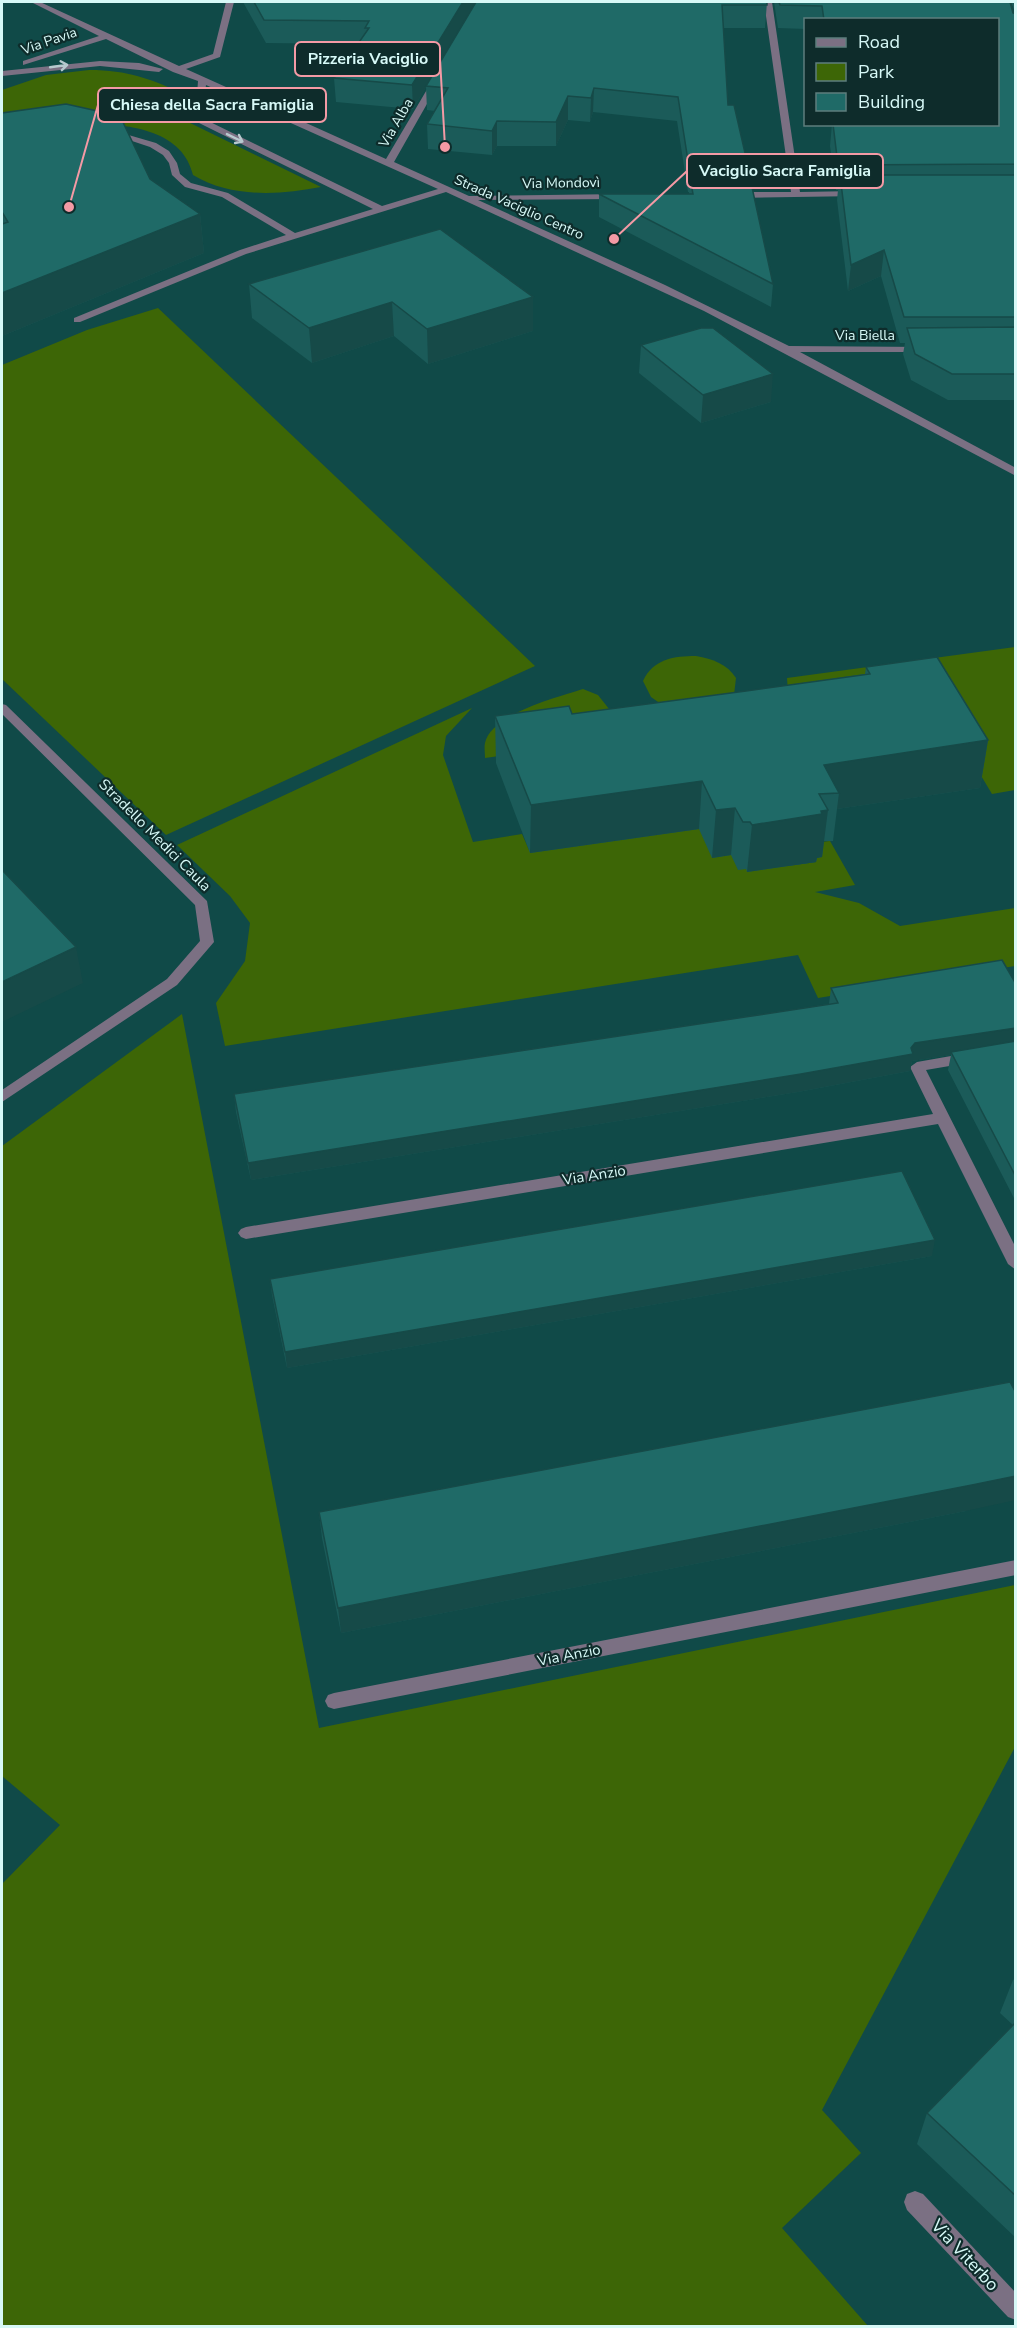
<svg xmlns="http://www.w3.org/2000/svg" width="1017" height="2328" viewBox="0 0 1017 2328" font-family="'Nunito Sans',sans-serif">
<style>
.green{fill:#3d6606}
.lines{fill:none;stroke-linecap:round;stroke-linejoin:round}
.minor{fill:#7b7083;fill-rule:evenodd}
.wall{fill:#1b5b59}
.shaded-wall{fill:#164a48}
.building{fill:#1f6a67;stroke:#164a48;stroke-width:1.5}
.oneway{stroke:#b7c9ce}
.labels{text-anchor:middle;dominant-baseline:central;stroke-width:4.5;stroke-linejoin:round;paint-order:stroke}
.far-street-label{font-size:14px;fill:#d7f9f7;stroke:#0e2c2b}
.street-label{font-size:15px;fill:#d7f9f7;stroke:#0e2c2b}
.near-street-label{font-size:18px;fill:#d7f9f7;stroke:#0e2c2b}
.leader{fill:none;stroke:#f49aa5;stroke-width:2}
.callout-dot{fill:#f49aa5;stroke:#0e2c2b;stroke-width:2}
.callout{fill:#0e2c2b;stroke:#f49aa5;stroke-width:2}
.callout-label{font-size:16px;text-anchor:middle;font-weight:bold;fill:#d7f9f7}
</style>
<rect width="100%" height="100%" fill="#104a48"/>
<!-- green -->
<g class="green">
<path d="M89 70C128 70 151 79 186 95L184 120 321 187C279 195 231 198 193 175 177 105 54 126 2 128V90L46 75Z"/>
<polygon points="158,308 535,666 166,835 2,679 2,365 87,330"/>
<polygon points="1015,647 1015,790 992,794 934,697 788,693 787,678"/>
<path d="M696 656C713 659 727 664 736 678L734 695 661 704 651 697 643 681C653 659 674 656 696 656Z"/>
<path d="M583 689 598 695 613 714 654 734 485 758C485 753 484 747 485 743 491 714 558 697 583 689Z"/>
<polygon points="472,708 446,736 443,755 473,842 522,834 530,852 692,813 731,855 787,866 816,862 814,843 830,841 855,885 815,892 859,903 900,926 1015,908 1015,966 818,998 798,955 225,1046 216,1003 245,961 250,923 230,896 177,845"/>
<polygon points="182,1014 319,1728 1015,1585 1015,1747 822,2110 861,2153 782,2228 868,2326 2,2326 2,1884 60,1825 2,1776 2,1146"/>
</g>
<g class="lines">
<!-- minor -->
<g class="minor">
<path d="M31 2H40L179 66 213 54 226 2H234L220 57 186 69 386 159 432 81 439 79 440 81 394 162 469 196 623 194V198L620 199 478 200 665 285 789 346 928 347 929 349 924 352H800L1016 468V476L704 311 446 192 246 254 80 322H74V318L240 250 286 235 222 197 185 187 172 175 169 163 163 155 150 147 108 133V129L156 143 169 151 177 163 180 174 191 183 228 193 295 233 373 209 195 121 198 81 173 72 106 39 23 65V61L99 36ZM206 85 438 189 382 206 202 118Z"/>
<polygon points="764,2 772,2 800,192 857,191 862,194 860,196 734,198 729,195 734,192 791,192"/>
<polygon points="100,61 139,63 163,69 159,72 100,66 2,76 2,71"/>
<polygon points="2,704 6,705 207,901 214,942 177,985 2,1102 2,1090 167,979 200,941 195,905 2,714"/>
<polygon points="968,1053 973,1054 975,1058 973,1062 926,1070 1016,1248 1016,1270 1008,1264 938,1124 246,1239 241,1237 238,1233 241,1229 246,1227 933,1114 910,1067 917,1062"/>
<polygon points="1016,1560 1016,1575 334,1709 328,1707 325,1701 328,1695 334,1693"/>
<polygon points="915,2191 923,2194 1016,2293 1016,2320 1008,2317 907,2210 904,2202 907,2194"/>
</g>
</g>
<!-- wall -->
<g class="wall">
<polygon points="243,2 767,2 765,28 723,28 728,105 748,166 747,178 773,284 771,307 599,217 599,194 689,194 689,192 688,192 677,121 593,112 590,122 568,120 556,146 497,146 492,155 428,149 427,124 435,111 427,110 426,87 413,109 336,102 334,78 358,44 266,43"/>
<polygon points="774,2 1010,2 1013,13 1016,14 1016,400 948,400 911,380 903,354 905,343 900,343 881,276 848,291 837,200 838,190 836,190 830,146 832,124 998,124 998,20 806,20 806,29 778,28"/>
<polygon points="1011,2 1016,2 1016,14"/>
<polygon points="2,113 150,179 200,214 204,253 2,336"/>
<polygon points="440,229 533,331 428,364 394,336 312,363 252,318 249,284"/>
<polygon points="641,345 771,402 701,423 639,373"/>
<polygon points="866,667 988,740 980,788 837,809 833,841 824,841 822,857 817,858 816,862 747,872 746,869 738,870 731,855 712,858 699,829 530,853 496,763 495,716 572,714 746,691 865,674"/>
<polygon points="1016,984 1016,1202 948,1070 951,1055 912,1061 910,1071 798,1092 251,1180 236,1112 234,1094 829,1004 831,988"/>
<polygon points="932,1256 704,1296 287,1368 272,1295 270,1279"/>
<polygon points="966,1511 341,1633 322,1538 319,1512"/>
<polygon points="1016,1978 1016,2238 917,2144 927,2113 1013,2025 1000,2013 1013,1980"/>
</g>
<!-- shaded-wall -->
<g class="shaded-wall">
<polygon points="463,2 477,2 413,109 412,85"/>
<polygon points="594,88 593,112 590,122 591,98"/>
<polygon points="568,96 568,120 556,146 556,122"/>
<polygon points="497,121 497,146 492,155 492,131"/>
<polygon points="200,214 204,253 2,336 2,293"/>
<polygon points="884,250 881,276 848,291 851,265"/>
<polygon points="533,297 533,331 428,364 427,329"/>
<polygon points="392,302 394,336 312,363 309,328"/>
<polygon points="773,374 771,402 701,423 703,395"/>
<polygon points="988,740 980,788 837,809 839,793 824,765"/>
<polygon points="702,781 699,829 530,853 531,805"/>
<polygon points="735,808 731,855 712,858 716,810"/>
<polygon points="828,810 822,857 817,858 816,862 747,872 752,825"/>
<polygon points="76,947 83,983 2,1022 2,982"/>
<polygon points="1016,1028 1016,1045 951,1052 951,1055 912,1061 910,1071 798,1092 251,1180 248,1163 911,1048 915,1043"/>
<polygon points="935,1240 932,1256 704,1296 287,1368 285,1352"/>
<polygon points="1016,1476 1016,1500 966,1511 341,1633 338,1608"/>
</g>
<!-- building -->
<g class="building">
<polygon points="254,2 463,2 412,85 334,78 369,28 365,28 369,21 264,20"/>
<polygon points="476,2 767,2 767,5 722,5 728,105 734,105 748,166 689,167 678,97 594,88 591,98 568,96 556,122 497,121 492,131 427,124 448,88 426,86"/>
<polygon points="779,2 1010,2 1013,13 1016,14 1016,164 838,165 833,124 998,124 998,20 824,20 822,6 780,5"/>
<polygon points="66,104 120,116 150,179 200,214 2,293 2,224 8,222 2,212 2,113"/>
<polygon points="840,175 1016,175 1016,317 904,317 884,250 851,265"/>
<polygon points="690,178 750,178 773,284 599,194 693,194"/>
<polygon points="440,229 533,297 427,329 392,302 309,328 249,284"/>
<polygon points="1016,327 1016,374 952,374 915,354 907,328"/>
<polygon points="701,328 713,328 773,374 703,395 641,345"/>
<polygon points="937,657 988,740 824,765 839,793 819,794 828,810 821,811 822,814 752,825 750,822 743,822 735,808 716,810 702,781 531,805 495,716 569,706 572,714 746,691 870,674 866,667"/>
<polygon points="2,870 76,947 2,982"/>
<polygon points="1002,960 1016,984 1016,1028 915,1043 911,1048 913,1054 801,1074 248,1163 234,1094 838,1003 831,988"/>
<polygon points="1016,1041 1016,1177 951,1052"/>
<polygon points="902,1171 935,1240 705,1280 285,1352 270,1279"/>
<polygon points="1010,1382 1016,1393 1016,1476 972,1485 338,1608 319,1512"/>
<polygon points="1016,2022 1016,2196 927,2113"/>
</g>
<!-- one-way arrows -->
<defs><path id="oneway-shaft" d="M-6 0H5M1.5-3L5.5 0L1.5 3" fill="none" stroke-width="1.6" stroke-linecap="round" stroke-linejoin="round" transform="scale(1.5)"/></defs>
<g class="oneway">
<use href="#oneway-shaft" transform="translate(59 66) rotate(-8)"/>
<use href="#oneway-shaft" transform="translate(235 138) rotate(26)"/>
</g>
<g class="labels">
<!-- far-street labels -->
<g class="far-street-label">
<text transform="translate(49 41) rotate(-19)">Via Pavia</text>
<text transform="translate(396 123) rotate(-60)">Via Alba</text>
<text transform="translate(561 183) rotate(-1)">Via Mondovì</text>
<text transform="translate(519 207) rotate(24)">Strada Vaciglio Centro</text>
<text x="865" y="335">Via Biella</text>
</g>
<!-- street labels -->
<g class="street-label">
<text transform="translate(155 835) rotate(45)">Stradello Medici Caula</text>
<text transform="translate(594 1175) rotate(-9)">Via Anzio</text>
<text transform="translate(569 1655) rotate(-11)">Via Anzio</text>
</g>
<!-- near-street labels -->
<g class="near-street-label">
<text transform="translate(965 2255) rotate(47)">Via Viterbo</text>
</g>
</g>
<!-- callouts -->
<path class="leader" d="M445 147L440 59M69 207L98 105M614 239L687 171"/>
<g class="callout-dot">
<circle cx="445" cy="147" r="6"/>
<circle cx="69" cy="207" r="6"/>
<circle cx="614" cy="239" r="6"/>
</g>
<g class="callout">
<rect x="295" y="42" width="145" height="34" rx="6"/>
<rect x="98" y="88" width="228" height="34" rx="6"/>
<rect x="687" y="154" width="196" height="34" rx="6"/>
</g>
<g class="callout-label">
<text x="368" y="64">Pizzeria Vaciglio</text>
<text x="212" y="110">Chiesa della Sacra Famiglia</text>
<text x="785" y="176">Vaciglio Sacra Famiglia</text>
</g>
<!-- border -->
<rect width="1017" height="2328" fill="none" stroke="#d7f9f7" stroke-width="6"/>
<!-- legend -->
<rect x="804" y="18" width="195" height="108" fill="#0e2c2b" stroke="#5e7e7d" stroke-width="1.5"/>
<rect x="816" y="38" width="30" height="9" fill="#7b7083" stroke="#5e7e7d" stroke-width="1.5"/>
<text x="858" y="48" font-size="18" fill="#d7f9f7">Road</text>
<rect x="816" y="63" width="30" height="18" fill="#3d6606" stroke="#5e7e7d" stroke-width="1.5"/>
<text x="858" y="78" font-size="18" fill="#d7f9f7">Park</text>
<rect x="816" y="93" width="30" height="18" fill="#1f6a67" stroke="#5e7e7d" stroke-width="1.5"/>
<text x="858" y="108" font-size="18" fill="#d7f9f7">Building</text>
</svg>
